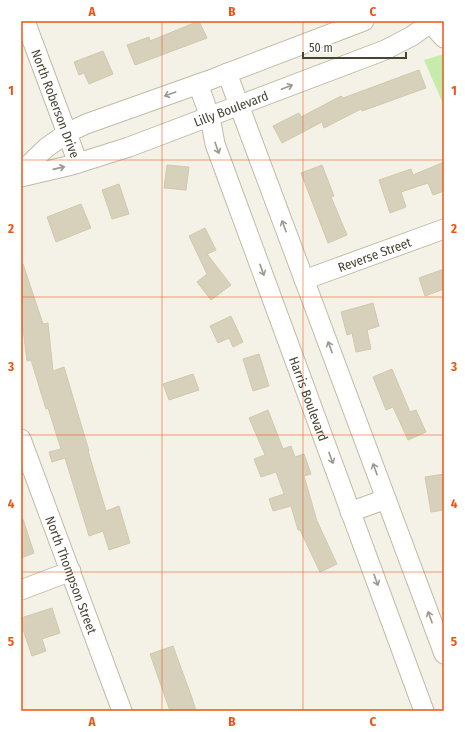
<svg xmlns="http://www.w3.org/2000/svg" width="465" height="732" viewBox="0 0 465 732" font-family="'Fira Sans Condensed',sans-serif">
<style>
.green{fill:#c6ecab}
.building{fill:#d7d0ba;stroke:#d2c9ad}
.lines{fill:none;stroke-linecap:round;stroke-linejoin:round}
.minor-casing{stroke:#c1bba8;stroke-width:21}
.minor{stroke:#fff;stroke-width:19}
.oneway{stroke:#9a988f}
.grid{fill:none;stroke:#ed5515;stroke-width:1;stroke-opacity:0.55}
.labels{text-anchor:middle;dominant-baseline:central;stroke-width:3;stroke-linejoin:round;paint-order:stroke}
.street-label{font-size:13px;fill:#484334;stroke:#fff}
.neatline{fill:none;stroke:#ed5515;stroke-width:1.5}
.grid-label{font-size:13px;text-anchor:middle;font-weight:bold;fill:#ed5515}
</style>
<rect width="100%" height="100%" fill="#f4f2e6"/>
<!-- green -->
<polygon class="green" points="444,54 444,106 424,60"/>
<!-- building -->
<g class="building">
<polygon points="199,21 207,38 135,65 127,45 149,37 150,41"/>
<polygon points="103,51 113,74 89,84 84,73 79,75 74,62"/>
<polygon points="419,70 426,88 362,111 361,109 324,128 322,122 282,143 273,126 299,113 301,117 341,96 343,98"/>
<polygon points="444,162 444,191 433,195 428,183 401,192 406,207 390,213 379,180 411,169 413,175"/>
<polygon points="167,165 189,167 186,190 164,188"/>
<polygon points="322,165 334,196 331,197 347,235 328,243 301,173"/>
<polygon points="119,184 129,214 112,219 102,190"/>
<polygon points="81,204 91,228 56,242 47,217"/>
<polygon points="205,228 216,250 207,254 231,285 211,300 197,282 207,274 189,236"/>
<polygon points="21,264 23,264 43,324 48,323 53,371 64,367 89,451 88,451 106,511 119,506 130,543 109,550 103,531 89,536 65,458 52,462 49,452 61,449 48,408 46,409 31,360 27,361 21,314"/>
<polygon points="444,269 444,289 425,296 419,278"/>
<polygon points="373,303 379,326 367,330 371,349 356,352 352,333 347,335 341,312"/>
<polygon points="231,316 243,342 233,347 229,338 218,343 210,326"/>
<polygon points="259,354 269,386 253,391 243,359"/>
<polygon points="392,369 410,412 416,410 426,432 408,440 393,407 386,410 373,377"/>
<polygon points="193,374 199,390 169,400 163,384"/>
<polygon points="268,410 283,449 291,446 295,457 304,454 311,474 304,476 317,521 337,564 320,572 300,530 298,530 291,506 273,511 269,499 284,494 276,472 261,477 254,459 265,455 249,418"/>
<polygon points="444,474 444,510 431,512 425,477"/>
<polygon points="21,519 23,519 34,553 21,558"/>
<polygon points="52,608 60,633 42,639 46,651 32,656 21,624 21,618"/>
<polygon points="173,646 192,698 196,711 170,711 150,654"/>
</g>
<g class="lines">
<!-- minor casing -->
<g class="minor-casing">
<g id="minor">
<path id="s1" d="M25 21 78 163"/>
<polyline points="428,21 444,38"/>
<polyline points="227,73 444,654"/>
<path id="s2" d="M198 84 210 117 215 144 424 711"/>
<polyline points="21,172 46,148 67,133 86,124 207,81 364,21"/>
<path id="s3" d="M21 177 72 165 129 147 385 50 412 36 433 21"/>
<path id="s4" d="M304 280 444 229"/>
<path id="s5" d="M21 439 122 711"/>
<polyline points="350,512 386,499"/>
<polyline points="21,590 71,571"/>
</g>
</g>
<!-- minor -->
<use href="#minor" class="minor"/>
</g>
<!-- one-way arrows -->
<defs><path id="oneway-shaft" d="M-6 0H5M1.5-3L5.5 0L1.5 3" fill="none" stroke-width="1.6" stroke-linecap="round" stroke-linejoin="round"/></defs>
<g class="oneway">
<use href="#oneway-shaft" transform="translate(287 87) rotate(-21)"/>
<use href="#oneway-shaft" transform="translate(170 94) rotate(160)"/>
<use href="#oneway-shaft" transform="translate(217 148) rotate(71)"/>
<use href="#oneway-shaft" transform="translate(59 168) rotate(-13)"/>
<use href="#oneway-shaft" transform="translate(284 226) rotate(-110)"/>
<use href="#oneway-shaft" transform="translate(262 270) rotate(70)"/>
<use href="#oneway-shaft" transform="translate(330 347) rotate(-110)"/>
<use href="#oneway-shaft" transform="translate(331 458) rotate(70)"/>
<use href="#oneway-shaft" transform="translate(375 469) rotate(-110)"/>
<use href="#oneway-shaft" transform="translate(376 580) rotate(70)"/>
<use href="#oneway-shaft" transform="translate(430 617) rotate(-110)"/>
</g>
<!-- grid -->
<path class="grid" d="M162 21V711M303 21V711M21 160H444M21 297H444M21 435H444M21 572H444"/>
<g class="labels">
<!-- street labels -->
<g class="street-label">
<text stroke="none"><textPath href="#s1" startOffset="88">North Roberson Drive</textPath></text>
<text stroke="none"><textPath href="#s3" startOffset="221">Lilly Boulevard</textPath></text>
<text stroke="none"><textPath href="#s4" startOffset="75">Reverse Street</textPath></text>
<text stroke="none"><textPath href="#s2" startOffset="334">Harris Boulevard</textPath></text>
<text stroke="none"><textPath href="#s5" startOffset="145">North Thompson Street</textPath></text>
</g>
</g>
<!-- border -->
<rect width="465" height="732" fill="none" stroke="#ffffff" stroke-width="44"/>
<!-- scale -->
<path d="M303 52v6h103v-6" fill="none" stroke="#484334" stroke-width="2"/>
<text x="309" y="52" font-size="12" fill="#484334" stroke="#ffffff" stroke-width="3" paint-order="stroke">50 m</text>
<rect x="22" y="22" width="421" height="688" class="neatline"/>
<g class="grid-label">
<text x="92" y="16">A</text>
<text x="232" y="16">B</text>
<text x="373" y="16">C</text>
<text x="11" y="95">1</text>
<text x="454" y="95">1</text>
<text x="11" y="233">2</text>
<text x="454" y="233">2</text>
<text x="11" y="371">3</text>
<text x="454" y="371">3</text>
<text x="11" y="508">4</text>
<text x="454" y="508">4</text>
<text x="11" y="646">5</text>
<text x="454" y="646">5</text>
<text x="92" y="726">A</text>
<text x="232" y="726">B</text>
<text x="373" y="726">C</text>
</g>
</svg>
